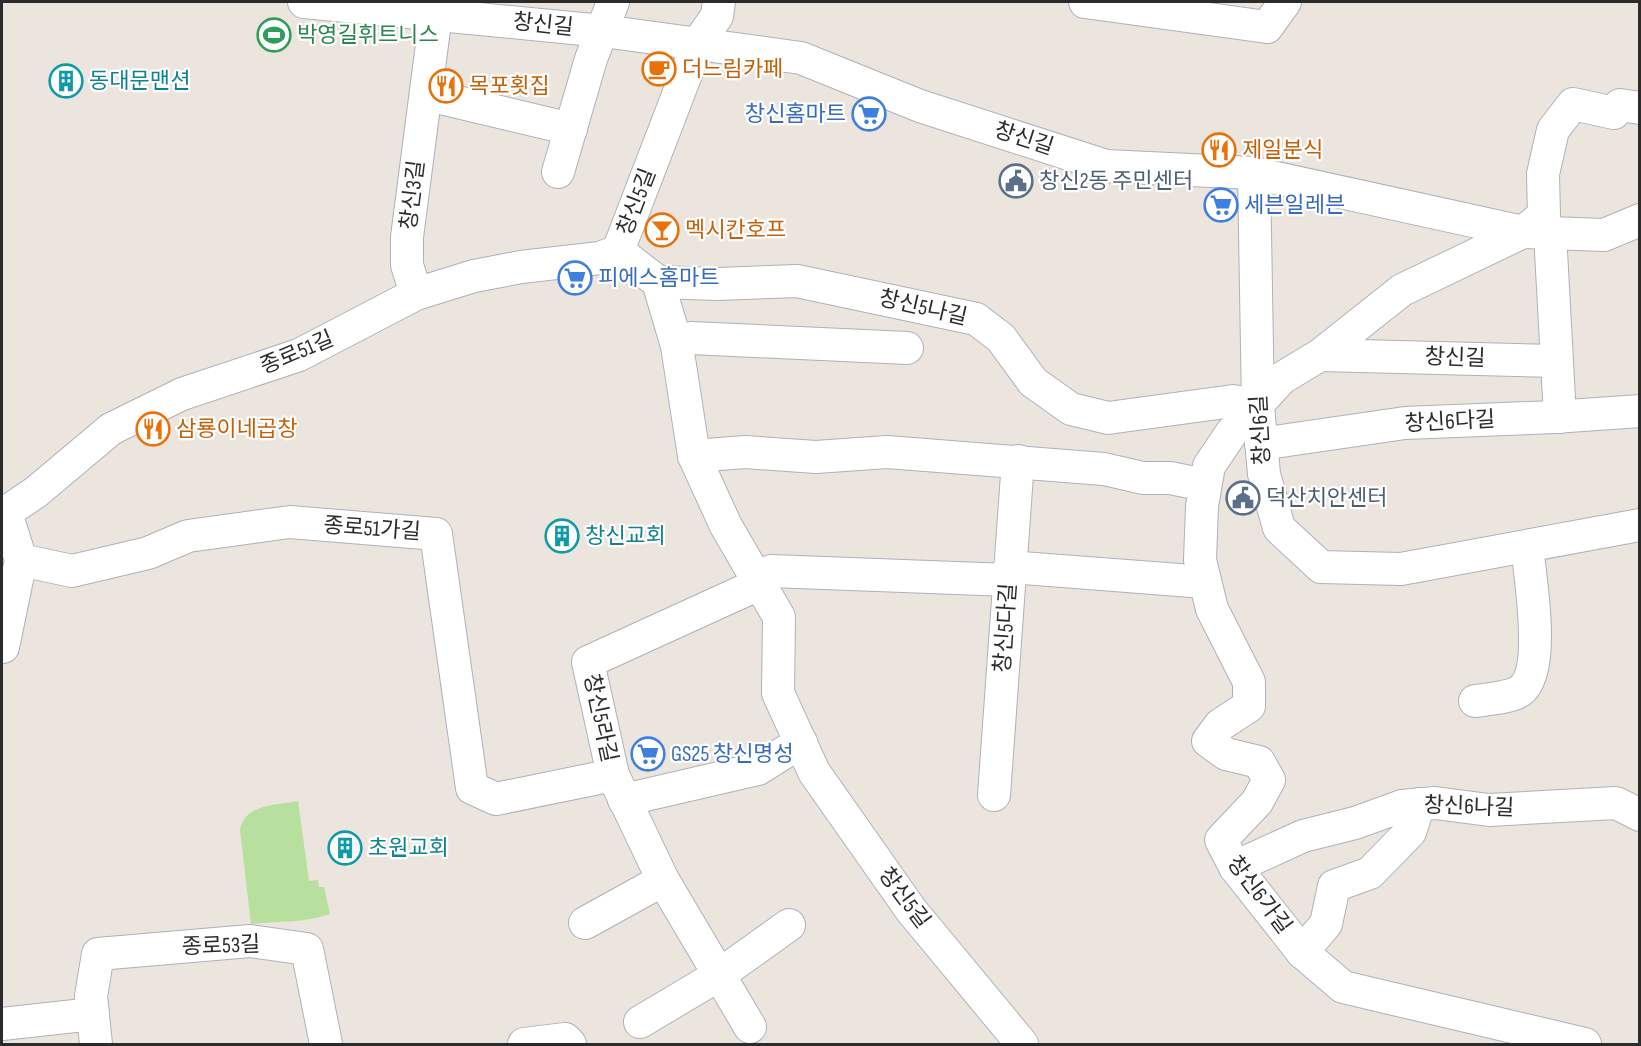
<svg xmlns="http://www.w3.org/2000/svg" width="1641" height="1046" viewBox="0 0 1641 1046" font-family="'Sofia Sans Condensed','Noto Sans KR',sans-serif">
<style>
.garden{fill:#b7df9d}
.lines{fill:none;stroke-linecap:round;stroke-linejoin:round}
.minor-casing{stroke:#aeb1bb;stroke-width:34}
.minor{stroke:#fff;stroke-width:32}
.labels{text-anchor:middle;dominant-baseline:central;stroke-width:4.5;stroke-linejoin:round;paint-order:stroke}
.street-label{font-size:22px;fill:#2b2b2b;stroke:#fff}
.leisure-label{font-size:22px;fill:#27864d;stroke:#fff;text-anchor:start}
.food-label{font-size:22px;fill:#c56008;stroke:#fff;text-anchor:start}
.culture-label{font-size:22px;fill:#0d838f;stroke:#fff;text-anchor:start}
.shop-label{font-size:22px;fill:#366cbe;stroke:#fff;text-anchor:start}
.service-label{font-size:22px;fill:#4e5e75;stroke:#fff;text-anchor:start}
</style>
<rect width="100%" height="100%" fill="#ece5de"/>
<!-- garden -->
<path class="garden" d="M298 801 309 881 318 880 319 887H324L330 914C305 923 278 921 251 924L240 830C244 804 277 805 298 801Z"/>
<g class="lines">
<!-- minor casing -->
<g class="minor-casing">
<g id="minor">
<polyline points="304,2 603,31 801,58 920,106 1106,166 1254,173 1523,232 1604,235 1640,220"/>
<polyline points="719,2 717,16 698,43 618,251 658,282 677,346 694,456 726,526 779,617 778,693 814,772 911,910 1022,1044"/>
<polyline points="1085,2 1267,27 1285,2"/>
<polyline points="428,95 571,129"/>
<polyline points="558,172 591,59 613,2"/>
<polyline points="1254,173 1258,406 1264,474 1279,528 1321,567 1401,569 1640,525"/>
<polyline points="1550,233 1560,417"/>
<polyline points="658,282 718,284 797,281 976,319 1001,338 1033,382 1071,409 1108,418 1233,401 1258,406"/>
<polyline points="416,294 407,265 407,237 436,14"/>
<polyline points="677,346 691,338 907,348"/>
<polyline points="1320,355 1555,361"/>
<polyline points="1261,444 1405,423 1554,417 1640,411"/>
<polyline points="694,456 745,452 816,457 887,452 1104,469 1143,478 1170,478 1205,485"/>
<polyline points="2,515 36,492 111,429 182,394 299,355 416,294 474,276 521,267 600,258 618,251"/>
<polyline points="21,560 72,571 148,553 188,536 290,522 436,534 472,788 496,799 613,775"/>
<polyline points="1010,567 1205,582"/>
<polyline points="3,647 21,560 6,513"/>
<path d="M1475 701C1488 699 1509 698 1520 691 1547 672 1530 577 1527 547"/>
<polyline points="994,795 1018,461"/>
<polyline points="624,800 758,769 801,742"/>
<polyline points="1235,867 1303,836 1355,823 1402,806 1435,803 1489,810 1616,803 1640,815"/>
<polyline points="585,923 663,880"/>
<polyline points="1302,952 1326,924 1334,886 1370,873 1410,832 1419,804"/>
<polyline points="640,1022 719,975 789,925"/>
<polyline points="2,1024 93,1014"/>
<polyline points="750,1027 663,880 613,775 588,662 759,584 771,571 1009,580"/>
<polyline points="96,1044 91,996 98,954 250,941 307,949 326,1044"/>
<polyline points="524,1044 565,1039 570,1044"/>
<polyline points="1585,1044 1343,987 1302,952 1235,867 1221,840 1257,802 1269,780 1259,762 1226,754 1208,741 1220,725 1249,706 1249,682 1212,609 1200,560 1202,506 1209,466 1232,432 1282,378 1320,355 1402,290 1523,232 1544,215 1543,174 1553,130 1573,104 1614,113 1620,105 1640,108"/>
</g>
</g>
<!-- minor -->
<use href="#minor" class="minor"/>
</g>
<!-- icons -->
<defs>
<g id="stadium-ring" transform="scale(1.725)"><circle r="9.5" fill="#fff" stroke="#2e9e5b" stroke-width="1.5"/><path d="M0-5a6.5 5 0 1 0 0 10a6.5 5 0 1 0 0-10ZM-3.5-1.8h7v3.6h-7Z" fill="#2e9e5b"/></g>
<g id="cafe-ring" transform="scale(1.725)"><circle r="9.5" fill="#fff" stroke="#e8710a" stroke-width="1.5"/><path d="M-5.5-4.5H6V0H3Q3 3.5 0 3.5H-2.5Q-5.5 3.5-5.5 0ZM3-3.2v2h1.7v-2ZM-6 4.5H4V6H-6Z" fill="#e8710a"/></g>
<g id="building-ring" transform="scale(1.725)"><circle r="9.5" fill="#fff" stroke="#0f9aa8" stroke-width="1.5"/><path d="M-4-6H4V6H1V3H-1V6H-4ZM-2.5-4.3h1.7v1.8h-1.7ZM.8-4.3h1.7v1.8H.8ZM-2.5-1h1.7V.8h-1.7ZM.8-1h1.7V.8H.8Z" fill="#0f9aa8"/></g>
<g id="restaurant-ring" transform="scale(1.725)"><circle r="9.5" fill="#fff" stroke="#e8710a" stroke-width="1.5"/><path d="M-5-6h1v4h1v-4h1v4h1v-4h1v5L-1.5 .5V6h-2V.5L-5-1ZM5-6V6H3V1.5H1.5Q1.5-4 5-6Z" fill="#e8710a"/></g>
<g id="supermarket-ring" transform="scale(1.725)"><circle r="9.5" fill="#fff" stroke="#3f7fe0" stroke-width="1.5"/><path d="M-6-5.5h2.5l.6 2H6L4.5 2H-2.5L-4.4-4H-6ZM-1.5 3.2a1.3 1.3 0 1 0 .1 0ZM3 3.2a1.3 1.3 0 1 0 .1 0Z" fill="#3f7fe0"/></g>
<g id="civic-ring" transform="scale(1.725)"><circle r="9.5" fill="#fff" stroke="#5c6f8a" stroke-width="1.5"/><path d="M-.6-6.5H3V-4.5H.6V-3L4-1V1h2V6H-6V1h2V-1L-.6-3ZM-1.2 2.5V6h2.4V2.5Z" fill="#5c6f8a"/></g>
<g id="bar-ring" transform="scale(1.725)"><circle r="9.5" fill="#fff" stroke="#e8710a" stroke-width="1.5"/><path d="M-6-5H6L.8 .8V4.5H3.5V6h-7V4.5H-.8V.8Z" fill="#e8710a"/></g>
</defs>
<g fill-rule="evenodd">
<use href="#stadium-ring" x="274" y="35"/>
<use href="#cafe-ring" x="659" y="69"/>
<use href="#building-ring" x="66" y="81"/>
<use href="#restaurant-ring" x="446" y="86"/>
<use href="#supermarket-ring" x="869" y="114"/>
<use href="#restaurant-ring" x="1219" y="150"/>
<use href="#civic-ring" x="1016" y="181"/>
<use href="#supermarket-ring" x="1221" y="205"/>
<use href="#bar-ring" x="662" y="230"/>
<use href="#supermarket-ring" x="575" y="278"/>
<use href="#restaurant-ring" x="153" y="429"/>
<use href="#civic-ring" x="1243" y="498"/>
<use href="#building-ring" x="562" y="536"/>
<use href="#supermarket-ring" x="648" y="754"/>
<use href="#building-ring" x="345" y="848"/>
</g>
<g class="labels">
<!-- street labels -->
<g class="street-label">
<text transform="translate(543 25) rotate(6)">창신길</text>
<text transform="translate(1024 139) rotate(18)">창신길</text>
<text transform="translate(413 195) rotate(-83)">창신3길</text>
<text transform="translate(637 202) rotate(-69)">창신5길</text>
<text transform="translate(923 308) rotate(13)">창신5나길</text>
<text transform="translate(297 353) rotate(-23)">종로51길</text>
<text transform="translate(1455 358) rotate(2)">창신길</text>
<text transform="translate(1450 422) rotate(-3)">창신6다길</text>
<text transform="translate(1261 430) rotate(-93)">창신6길</text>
<text transform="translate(372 529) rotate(4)">종로51가길</text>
<text transform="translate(1006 628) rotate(-86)">창신5다길</text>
<text transform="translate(600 718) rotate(78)">창신5라길</text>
<text transform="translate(1469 807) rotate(2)">창신6나길</text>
<text transform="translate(1259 895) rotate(53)">창신6가길</text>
<text transform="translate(904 898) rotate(53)">창신5길</text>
<text transform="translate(221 946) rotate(-2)">종로53길</text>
</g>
<!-- leisure labels -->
<g class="leisure-label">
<text x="297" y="35">박영길휘트니스</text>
</g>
<!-- food labels -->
<g class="food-label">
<text x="682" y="69">더느림카페</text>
<text x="469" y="86">목포횟집</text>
<text x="1242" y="150">제일분식</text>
<text x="685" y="230">멕시칸호프</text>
<text x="176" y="429">삼룡이네곱창</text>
</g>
<!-- culture labels -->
<g class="culture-label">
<text x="89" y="81">동대문맨션</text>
<text x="585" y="536">창신교회</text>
<text x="368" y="848">초원교회</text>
</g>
<!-- shop labels -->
<g class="shop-label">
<text x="846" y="114" text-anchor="end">창신홈마트</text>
<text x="1244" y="205">세븐일레븐</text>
<text x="598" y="278">피에스홈마트</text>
<text x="671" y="754">GS25 창신명성</text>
</g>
<!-- service labels -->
<g class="service-label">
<text x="1039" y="181">창신2동 주민센터</text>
<text x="1266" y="498">덕산치안센터</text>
</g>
</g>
<!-- border -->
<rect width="1641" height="1046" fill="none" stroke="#2b2b2b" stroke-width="6"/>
</svg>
